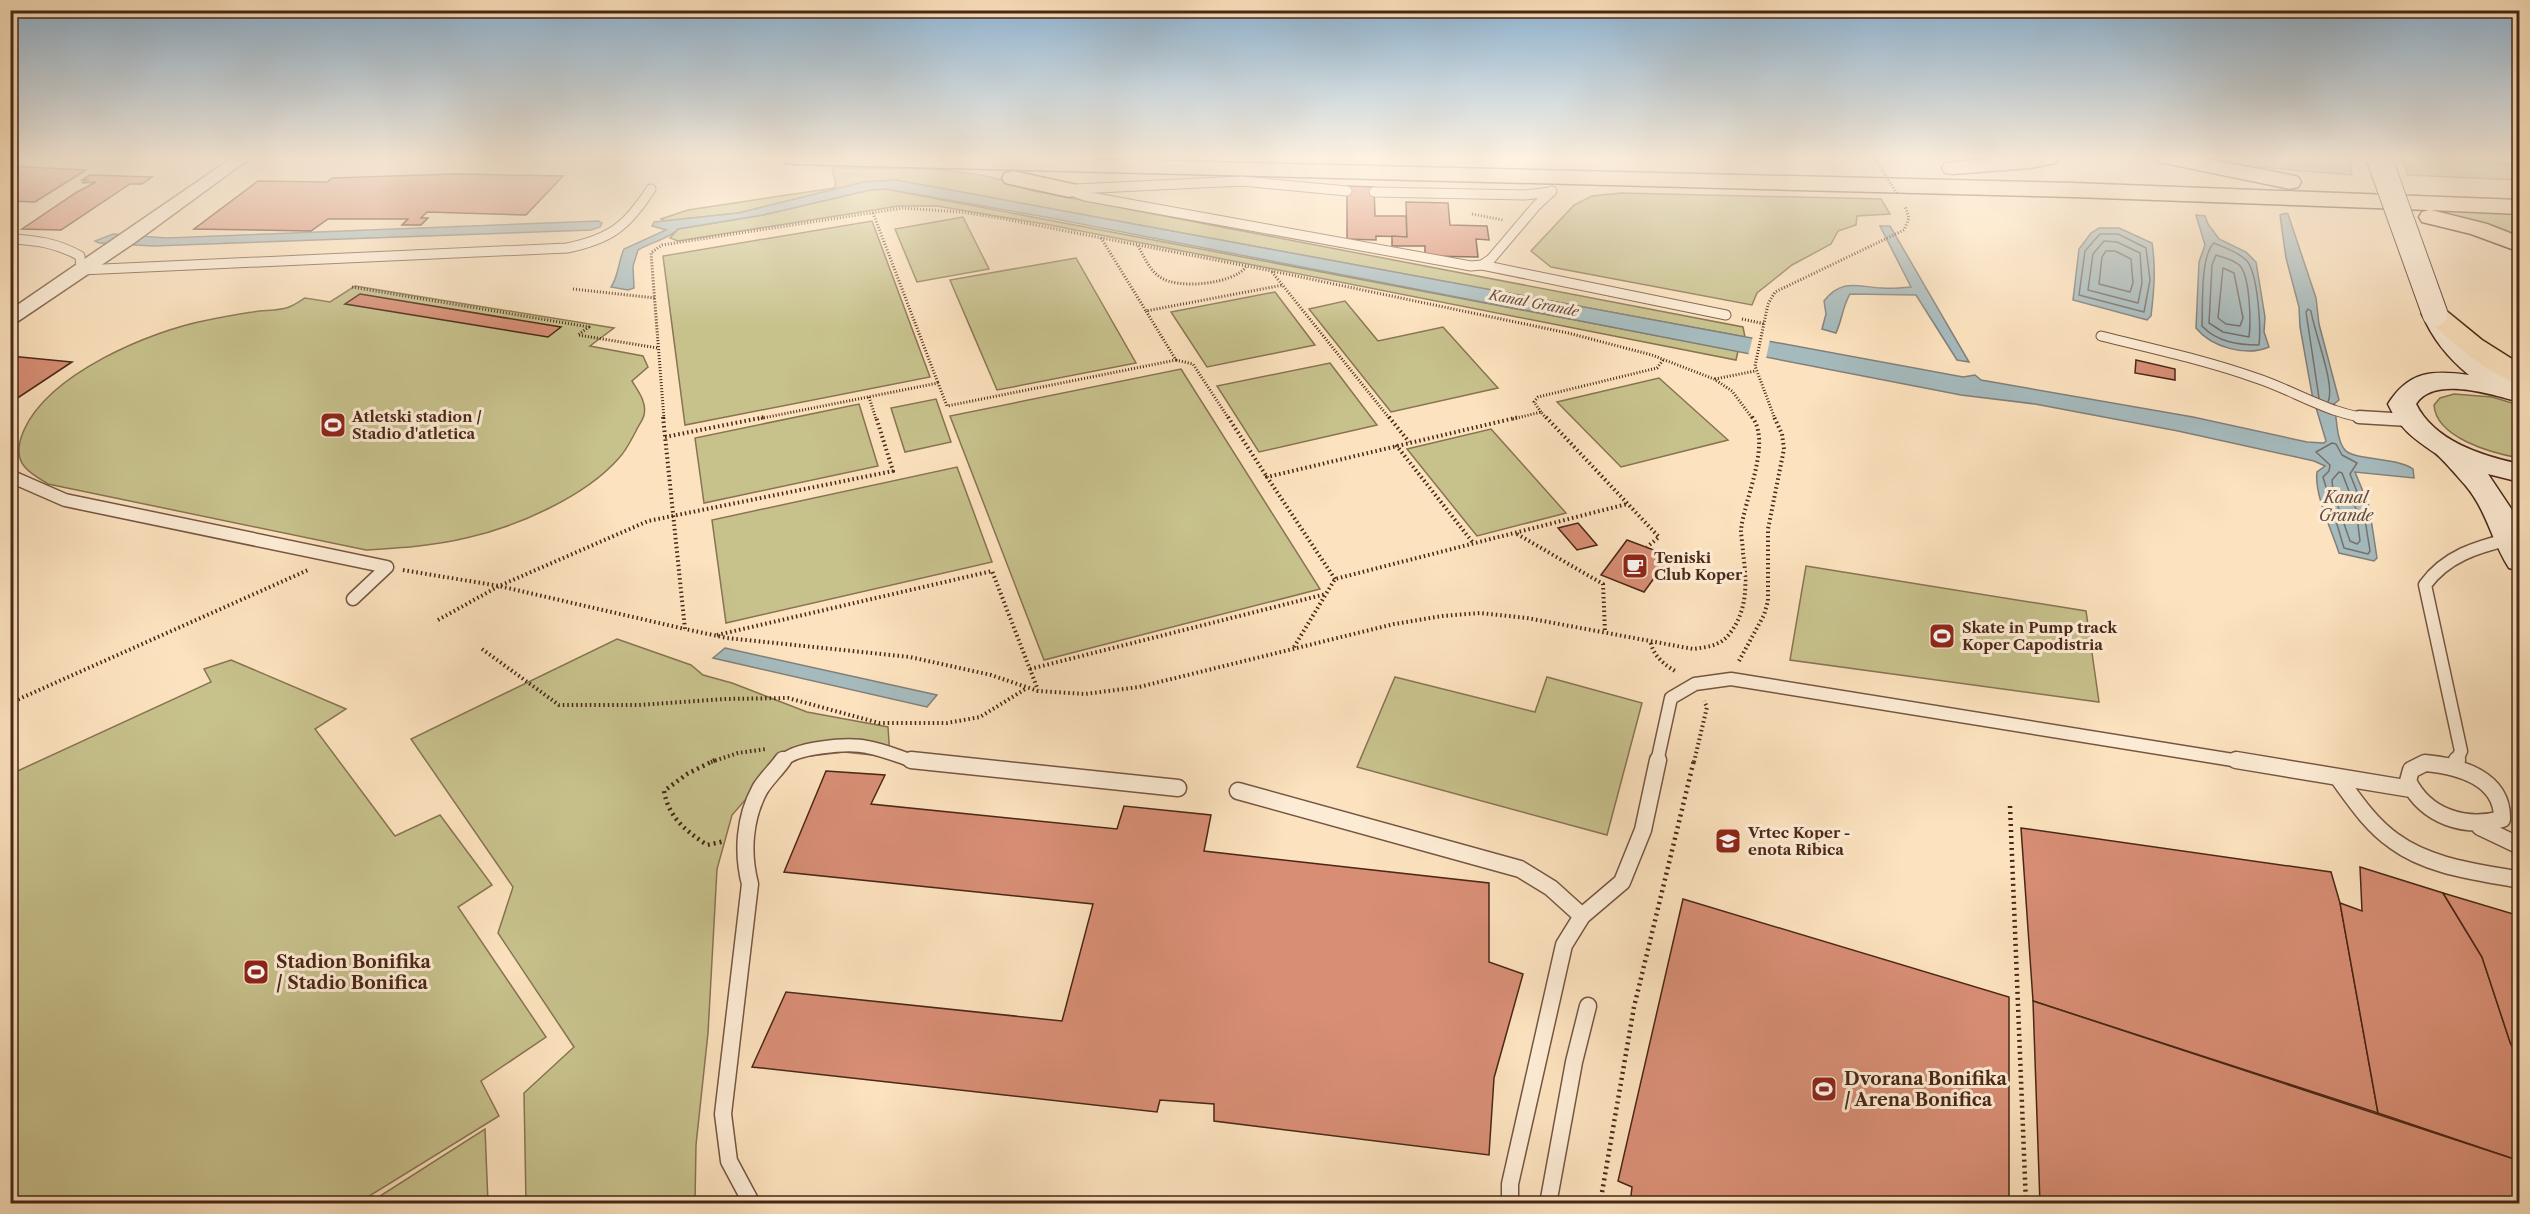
<svg xmlns="http://www.w3.org/2000/svg" width="2530" height="1214" viewBox="0 0 2530 1214" font-family="'Libre Caslon Text',serif">
<style>
.green{fill:#c7c18c;stroke:#887452;stroke-width:1.5}
.water{fill:#a5babd;stroke:#817f7b;stroke-width:1.5}
.pier{fill:#fce2be}
.lines{fill:none;stroke-linecap:round;stroke-linejoin:round}
.shore{stroke:#78706a;stroke-width:1.5}
.building{fill:#d88e75;stroke:#4a2717;stroke-width:1.5}
.service-far2-casing{stroke:#765641;stroke-width:11}
.service-far1-casing{stroke:#765641;stroke-width:15}
.service-casing{stroke:#765641;stroke-width:19}
.minor-casing{stroke:#765641;stroke-width:3}
.secondary-casing{stroke:#4a2717;stroke-width:3}
.trunk-casing{stroke:#4a2717;stroke-width:3}
.path-far2{stroke:#4a2717;stroke-width:3;stroke-dasharray:1 2;stroke-linecap:butt}
.path-far1{stroke:#4a2717;stroke-width:4;stroke-dasharray:1.5 3;stroke-linecap:butt}
.path{stroke:#4a2717;stroke-width:4.5;stroke-dasharray:2 4;stroke-linecap:butt}
.service-far2{stroke:#fdecd5;stroke-width:9}
.service-far1{stroke:#fdecd5;stroke-width:12}
.service{stroke:#fdecd5;stroke-width:16}
.minor{fill:#fdecd5;fill-rule:evenodd}
.secondary{fill:#fdecd5;fill-rule:evenodd}
.trunk{fill:#fce2be;fill-rule:evenodd}
.secondary-bridge-casing{stroke:#4a2717;stroke-width:27;stroke-linecap:butt}
.path-bridge{stroke:#4a2717;stroke-width:3;stroke-dasharray:1 2;stroke-linecap:butt}
.secondary-bridge{stroke:#fdecd5;stroke-width:25}
.labels{text-anchor:middle;dominant-baseline:central;stroke-width:6;stroke-linejoin:round;paint-order:stroke}
.far-water-label{font-size:14px;font-style:italic;fill:#614c40;stroke:#fdecd5}
.poi-label{font-size:15px;font-weight:bold;fill:#4a2717;stroke:#fdecd5;text-anchor:start}
.water-label{font-size:16px;font-style:italic;fill:#614c40;stroke:#fdecd5}
.near-poi-label{font-size:18px;font-weight:bold;fill:#4a2717;stroke:#fdecd5;text-anchor:start}
</style>
<rect width="100%" height="100%" fill="#fce2be"/>
<filter id="stains"><feTurbulence type="fractalNoise" baseFrequency=".00333" numOctaves="4"/><feColorMatrix values="0 0 0 0 .2 0 0 0 0 .09 0 0 0 0 .02 0 0 0 .5 -.17"/></filter>
<radialGradient id="worn" r=".72"><stop offset=".6" stop-color="#630" stop-opacity="0"/><stop offset="1" stop-color="#630" stop-opacity=".3"/></radialGradient>
<!-- green -->
<g class="green">
<polygon points="2198,158 2349,158 2352,175 2234,165"/>
<polygon points="2402,158 2519,158 2519,180 2408,175"/>
<path d="M832 168C897 169 969 163 1029 190L1743 327 1745 337 896 180 864 182 739 213 665 221 661 219 688 210 834 188 836 185Z"/>
<polygon points="885,189 1738,351 1736,360 1050,225 937,206 899,206 678,241 670,238 678,229 763,215 870,190"/>
<polygon points="1621,193 1881,199 1890,214 1857,216 1856,225 1838,231 1831,244 1792,265 1757,293 1752,305 1551,267 1531,251 1574,205 1592,196"/>
<polygon points="2421,207 2519,211 2519,238 2423,210"/>
<polygon points="963,217 989,269 917,282 895,229"/>
<polygon points="872,221 930,377 685,425 663,256"/>
<polygon points="1076,258 1136,363 997,390 950,280"/>
<path d="M355 286 614 328 590 346 643 356 648 367 632 381C638 391 647 402 644 415 643 420 638 426 636 431 631 440 626 451 619 458 585 497 516 527 466 538 433 546 399 548 366 550L48 484C23 469 11 460 24 430 49 374 149 331 208 320 223 317 238 314 253 312 264 310 279 311 289 307 294 305 300 301 305 298L330 302Z"/>
<polygon points="1275,292 1315,345 1207,367 1171,312"/>
<polygon points="1345,301 1378,341 1443,327 1498,388 1391,412 1309,309"/>
<polygon points="1330,363 1377,425 1259,452 1217,386"/>
<polygon points="1181,369 1320,589 1044,660 950,416"/>
<polygon points="1659,378 1728,440 1621,467 1557,402"/>
<path d="M2454 394 2492 397 2519 405V458C2492 453 2436 438 2434 405L2440 398Z"/>
<polygon points="936,399 951,442 905,452 891,408"/>
<polygon points="859,404 878,466 704,503 695,438"/>
<polygon points="1491,429 1566,513 1477,536 1407,449"/>
<polygon points="957,467 992,562 726,623 712,520"/>
<polygon points="1806,566 2086,611 2099,702 1790,660"/>
<polygon points="617,639 691,665 703,675 732,683 807,712 888,727 890,757 844,752 802,757 767,775 732,815 717,869 708,1033 696,1145 695,1203 526,1203 524,1093 574,1047 498,933 513,887 411,739"/>
<polygon points="231,660 346,709 315,729 395,836 440,815 492,885 458,907 546,1037 481,1081 499,1116 358,1203 11,1203 11,774 211,682 204,669"/>
<polygon points="1395,677 1535,712 1547,677 1642,703 1607,835 1357,767"/>
<polygon points="485,1129 488,1203 369,1203"/>
</g>
<!-- water -->
<g class="water">
<path d="M896 180 1963 377 1975 375 1981 380 2193 417 2307 442 2324 443 2326 441 2312 394 2300 327 2299 307 2286 258 2280 215 2286 213 2288 214 2316 298 2319 324 2339 400 2334 404C2337 417 2336 440 2345 450 2353 460 2396 457 2413 469L2414 478 2355 472 2369 506 2377 558 2374 561 2339 553C2332 531 2314 494 2317 472L2325 466 2314 461 2178 431 2035 404 1961 395 1045 217 886 189 870 190 763 215 678 229C671 238 649 243 638 250L633 266 634 288 628 290 611 287C619 275 618 262 624 249L666 230 652 226 654 222 739 213 864 182Z"/>
<path d="M2196 215 2205 216 2208 224 2219 239 2246 252 2256 262 2265 317 2264 332 2269 347C2246 357 2211 347 2196 328L2199 262 2205 245Z"/>
<polygon points="598,221 602,223 600,227 591,230 153,246 99,243 95,241 113,234 166,238"/>
<path d="M1880 226H1890L1969 362 1957 360 1916 295 1850 294C1843 305 1842 320 1836 333L1822 329 1826 314 1824 301C1842 278 1858 287 1882 288 1891 289 1901 288 1911 287Z"/>
<path d="M2099 228H2119L2152 243C2156 268 2154 291 2151 316L2147 320 2073 300 2079 249 2091 233Z"/>
<polygon points="725,648 937,695 927,707 713,658"/>
</g>
<!-- pier -->
<polygon class="pier" points="1753,336 1770,339 1766,359 1748,356"/>
<g class="lines">
<!-- shore -->
<g class="shore">
<polygon points="2100,234 2118,234 2146,248 2150,280 2144,312 2079,295 2085,251"/>
<polygon points="2104,241 2117,242 2140,253 2142,283 2138,303 2088,290 2093,254"/>
<path d="M2214 243C2225 248 2239 252 2247 261 2258 274 2261 328 2259 345 2238 345 2217 342 2202 326 2203 306 2200 256 2214 243Z"/>
<polygon points="2106,251 2115,251 2131,259 2133,283 2130,292 2099,284 2102,257"/>
<path d="M2216 255C2224 258 2236 260 2241 267 2250 280 2251 322 2249 337L2223 332 2209 323 2212 265Z"/>
<polygon points="2223,268 2234,273 2243,318 2240,326 2226,324 2218,318"/>
<path d="M2319 398 2306 312 2308 309 2311 311C2314 332 2336 386 2328 402"/>
<polygon points="2332,443 2336,444 2342,455 2357,463 2350,474 2363,507 2370,551 2368,554 2344,548 2323,477 2329,471 2330,465 2316,452"/>
<polygon points="2339,472 2342,473 2356,509 2360,541 2357,544 2350,541 2333,492 2332,480"/>
</g>
</g>
<!-- building -->
<g class="building">
<polygon points="10,166 86,170 35,202 10,201"/>
<polygon points="454,174 563,176 526,215 427,212 421,218 428,218 421,225 402,225 408,219 328,219 311,231 194,229 258,181 327,182 332,178"/>
<polygon points="90,175 152,177 142,184 130,184 61,230 22,229 77,192 96,182 82,183 87,180 82,180"/>
<polygon points="1347,186 1374,187 1375,216 1406,216 1407,237 1376,236 1376,240 1347,239"/>
<polygon points="1406,202 1448,203 1450,225 1487,226 1489,240 1476,239 1478,257 1425,256 1425,246 1392,246 1392,236 1407,237"/>
<polygon points="360,294 561,327 548,337 345,304"/>
<polygon points="10,356 72,362 10,403"/>
<polygon points="2136,360 2175,369 2175,380 2135,373"/>
<polygon points="1578,523 1597,545 1577,550 1558,528"/>
<polygon points="1627,540 1670,556 1644,592 1601,575"/>
<polygon points="826,771 885,775 871,804 1117,829 1124,806 1211,815 1204,851 1489,883 1489,962 1523,974 1494,1078 1489,1155 1214,1121 1214,1104 1160,1100 1157,1112 752,1067 786,992 1062,1021 1093,904 784,872"/>
<polygon points="2021,828 2331,872 2340,903 2378,1113 2033,1001"/>
<polygon points="2360,867 2443,893 2482,957 2510,1042 2520,1064 2520,1161 2378,1113 2340,903 2362,911"/>
<polygon points="2443,893 2520,916 2520,1064 2510,1042 2482,957"/>
<polygon points="1683,899 2009,997 2009,1204 1630,1204 1632,1187 1618,1181"/>
<polygon points="2033,1001 2520,1161 2520,1204 2040,1204"/>
</g>
<g class="lines">
<!-- service-far2 casing -->
<g class="service-far2-casing">
<g id="service-far2">
<polyline points="1076,189 1242,181 1347,191"/>
<polyline points="1069,190 1085,196 1471,266 1482,265 1491,259 1536,206 1552,191"/>
<polyline points="1374,192 1525,195 1551,192"/>
<path d="M10 239C36 240 57 243 80 256L81 270 567 248C611 239 627 226 651 189"/>
<polyline points="1482,265 1726,315"/>
<path d="M2101 336C2153 349 2205 360 2256 378 2296 391 2333 417 2377 419"/>
</g>
</g>
<!-- service-far1 casing -->
<g class="service-far1-casing">
<g id="service-far1">
<polyline points="2359,417 2409,420"/>
<polyline points="10,476 65,500 387,567 353,599"/>
<path d="M782 762C794 747 849 743 867 747 884 750 900 757 916 762"/>
<polyline points="1657,762 1671,698 1695,684 1731,679 2245,762"/>
<path d="M2456 762 2461 751 2425 585C2446 556 2477 547 2510 539"/>
</g>
</g>
<!-- service casing -->
<g class="service-casing">
<g id="service">
<polyline points="911,760 1178,788"/>
<polyline points="2236,760 2411,789"/>
<path d="M2425 763C2459 766 2503 778 2502 819 2465 829 2426 817 2408 781L2411 770Z"/>
<polyline points="2454,767 2457,760"/>
<path d="M2339 779C2355 801 2371 825 2394 841 2429 867 2478 872 2520 880"/>
<polyline points="1238,791 1520,869 1551,888 1582,916"/>
<polyline points="2480,827 2520,846"/>
<path d="M752 1204 729 1161 723 1114 750 884C742 853 744 818 760 789 766 779 776 770 783 760"/>
<polyline points="1510,1204 1510,1184 1564,945 1582,916 1622,882 1643,830 1658,760"/>
<polyline points="1548,1204 1574,1062 1588,1006"/>
</g>
</g>
<!-- minor casing -->
<g class="minor-casing">
<polygon id="minor" points="232,158 250,158 134,243 17,322 10,323 10,310"/>
</g>
<!-- secondary casing -->
<g class="secondary-casing">
<path id="secondary" d="M2435 306 2444 309 2458 334 2472 350 2520 386V402C2493 395 2434 375 2416 404 2434 441 2482 456 2520 464V482L2488 474 2520 522V571L2509 568C2492 542 2487 511 2466 486 2459 478 2442 458 2435 453 2414 439 2399 428 2388 404 2409 371 2432 370 2469 375 2448 358 2432 338 2422 314L2426 309Z"/>
</g>
<!-- trunk casing -->
<g class="trunk-casing">
<g id="trunk">
<polygon points="783,158 1044,158 2073,183 2520,200 2520,214 2431,210 2487,224 2520,237 2520,252 2471,234 2422,222 2419,217 2422,212 2429,210 2073,197 794,164 786,163"/>
<polygon points="2001,158 2059,158 2056,163 2030,168 1953,174 1945,173 1942,168 1945,163 1953,162"/>
<polygon points="2158,158 2201,158 2290,175 2298,177 2301,182 2298,187 2290,189 2169,164 2161,163"/>
<polygon points="1013,171 1077,185 1080,190 1077,195 1069,197 1005,183 1002,178 1005,173"/>
<path d="M2435 306 2444 309 2482 340 2520 364V384C2489 376 2450 340 2426 319L2422 314 2426 309Z"/>
</g>
</g>
<!-- path-far2 -->
<g class="path-far2">
<polyline points="1874,158 1877,162"/>
<polyline points="2430,158 2520,166"/>
<polyline points="873,213 938,383"/>
<polyline points="1472,214 1503,220"/>
<polyline points="1101,238 1146,311"/>
<path d="M1138 246C1144 256 1149 270 1160 277 1178 290 1233 284 1246 267"/>
<polyline points="1272,272 1390,419"/>
<polyline points="352,287 589,327 578,335 658,348"/>
<polyline points="573,289 655,298"/>
<polyline points="1742,319 1765,324"/>
<polyline points="1176,360 1193,364 1229,419"/>
<polyline points="1715,379 1755,371"/>
<polyline points="869,397 876,419"/>
<polyline points="1541,412 1534,402 1538,397 1657,368 1663,360"/>
<polyline points="664,419 651,253 662,245 903,208 961,212 999,218 1272,271 1568,333 1652,355 1714,379 1732,391 1753,419"/>
<polyline points="758,419 938,383 947,406 1176,360 1146,311 1283,285"/>
<polyline points="1513,419 1541,412 1547,419"/>
<polyline points="1775,419 1755,366 1768,304 1775,292 1904,230 1909,218 1905,206"/>
</g>
<!-- path-far1 -->
<g class="path-far1">
<path d="M663 417 685 629 727 638 910 657 991 675 1038 691 1085 694 1139 687 1394 624 1442 616 1480 613 1527 618 1693 649C1707 647 1721 646 1730 633 1748 610 1747 581 1743 553 1743 546 1741 537 1741 530 1744 500 1772 443 1752 417"/>
<polyline points="1228,417 1267,477"/>
<polyline points="1389,417 1409,442"/>
<polyline points="1546,417 1659,537 1647,547"/>
<polyline points="665,437 765,417"/>
<polyline points="1396,445 1474,544"/>
<polyline points="1517,534 1603,584 1605,632"/>
<polyline points="403,570 499,586 685,629"/>
<polyline points="1335,579 1267,477 1519,417"/>
<polyline points="438,620 499,586 648,521 893,471 876,417"/>
<polyline points="717,635 992,571 1038,690"/>
<path d="M1651 643C1653 656 1666 666 1677 672"/>
<polyline points="1294,647 1335,579 1627,504"/>
<polyline points="482,649 559,705 639,705 725,699 788,698 879,723 947,723 980,717 1027,688"/>
<polyline points="1739,661 1764,615 1768,601 1768,529 1784,449 1782,434 1774,417"/>
<polyline points="1030,669 1326,594"/>
<polyline points="10,703 308,570"/>
<polyline points="711,762 738,753 766,749"/>
<polyline points="1694,762 1707,707 1704,701"/>
</g>
<!-- path -->
<g class="path">
<path d="M715 760 687 774 664 791C669 818 685 830 707 845L725 841"/>
<polyline points="2010,806 2026,1204"/>
<polyline points="1600,1204 1634,1007 1694,760"/>
</g>
<!-- service-far2 -->
<use href="#service-far2" class="service-far2"/>
<!-- service-far1 -->
<use href="#service-far1" class="service-far1"/>
<!-- service -->
<use href="#service" class="service"/>
<!-- minor -->
<use href="#minor" class="minor"/>
<!-- secondary -->
<use href="#secondary" class="secondary"/>
<!-- trunk -->
<use href="#trunk" class="trunk"/>
<!-- secondary-bridge casing -->
<g class="secondary-bridge-casing">
<polyline id="secondary-bridge" points="2379,158 2435,314"/>
</g>
<!-- path-bridge -->
<polyline class="path-bridge" points="1877,162 1898,195"/>
<!-- secondary-bridge -->
<use href="#secondary-bridge" class="secondary-bridge"/>
</g>
<!-- sky -->
<linearGradient id="sky" x2="0" y2="1"><stop stop-color="#8db6d7"/><stop offset="0.48" stop-color="#fef2e2"/><stop offset="1" stop-color="#fef2e2" stop-opacity="0"/></linearGradient>
<rect width="2530" height="328" fill="url(#sky)"/>
<!-- icons -->
<defs>
<g id="stadium-square" transform="scale(1.35)"><rect x="-9" y="-9" width="18" height="18" rx="4" fill="#8f2418" stroke="#fdecd5"/><path d="M0-5a6.5 5 0 1 0 0 10a6.5 5 0 1 0 0-10ZM-3.5-1.8h7v3.6h-7Z" fill="#fff"/></g>
<g id="cafe-square" transform="scale(1.35)"><rect x="-9" y="-9" width="18" height="18" rx="4" fill="#8f2418" stroke="#fdecd5"/><path d="M-5.5-4.5H6V0H3Q3 3.5 0 3.5H-2.5Q-5.5 3.5-5.5 0ZM3-3.2v2h1.7v-2ZM-6 4.5H4V6H-6Z" fill="#fff"/></g>
<g id="school-square" transform="scale(1.35)"><rect x="-9" y="-9" width="18" height="18" rx="4" fill="#8f2418" stroke="#fdecd5"/><path d="M0-5L7-2L0 1L-7-2ZM-4 1L0 2.5L4 1V4Q0 6-4 4Z" fill="#fff"/></g>
</defs>
<g fill-rule="evenodd">
<use href="#stadium-square" x="333" y="425"/>
<use href="#cafe-square" x="1635" y="566"/>
<use href="#stadium-square" x="1942" y="636"/>
<use href="#school-square" x="1728" y="841"/>
<use href="#stadium-square" x="256" y="972"/>
<use href="#stadium-square" x="1824" y="1089"/>
</g>
<g class="labels">
<!-- far-water labels -->
<g class="far-water-label">
<text transform="translate(1534 303) rotate(11)">Kanal Grande</text>
</g>
<!-- poi labels -->
<g class="poi-label">
<text x="352" y="416">Atletski stadion /<tspan x="352" dy="17">Stadio d'atletica</tspan></text>
<text x="1654" y="557">Teniski<tspan x="1654" dy="17">Club Koper</tspan></text>
<text x="1962" y="627">Skate in Pump track<tspan x="1962" dy="17">Koper Capodistria</tspan></text>
<text x="1748" y="832">Vrtec Koper -<tspan x="1748" dy="17">enota Ribica</tspan></text>
</g>
<!-- water labels -->
<g class="water-label">
<text x="2346" y="497">Kanal<tspan x="2346" dy="18">Grande</tspan></text>
</g>
<!-- near-poi labels -->
<g class="near-poi-label">
<text x="276" y="962">Stadion Bonifika<tspan x="276" dy="21">/ Stadio Bonifica</tspan></text>
<text x="1844" y="1079">Dvorana Bonifika<tspan x="1844" dy="21">/ Arena Bonifica</tspan></text>
</g>
</g>
<!-- margin -->
<rect width="2530" height="1214" fill="none" stroke="#fce2be" stroke-width="36"/>
<rect x="12" y="12" width="2506" height="1190" fill="none" stroke="#4a2717" stroke-width="3"/>
<rect x="18" y="18" width="2494" height="1178" fill="none" stroke="#4a2717" stroke-width="1.5"/>
<rect width="100%" height="100%" filter="url(#stains)"/>
<rect width="100%" height="100%" fill="url(#worn)"/>
</svg>
